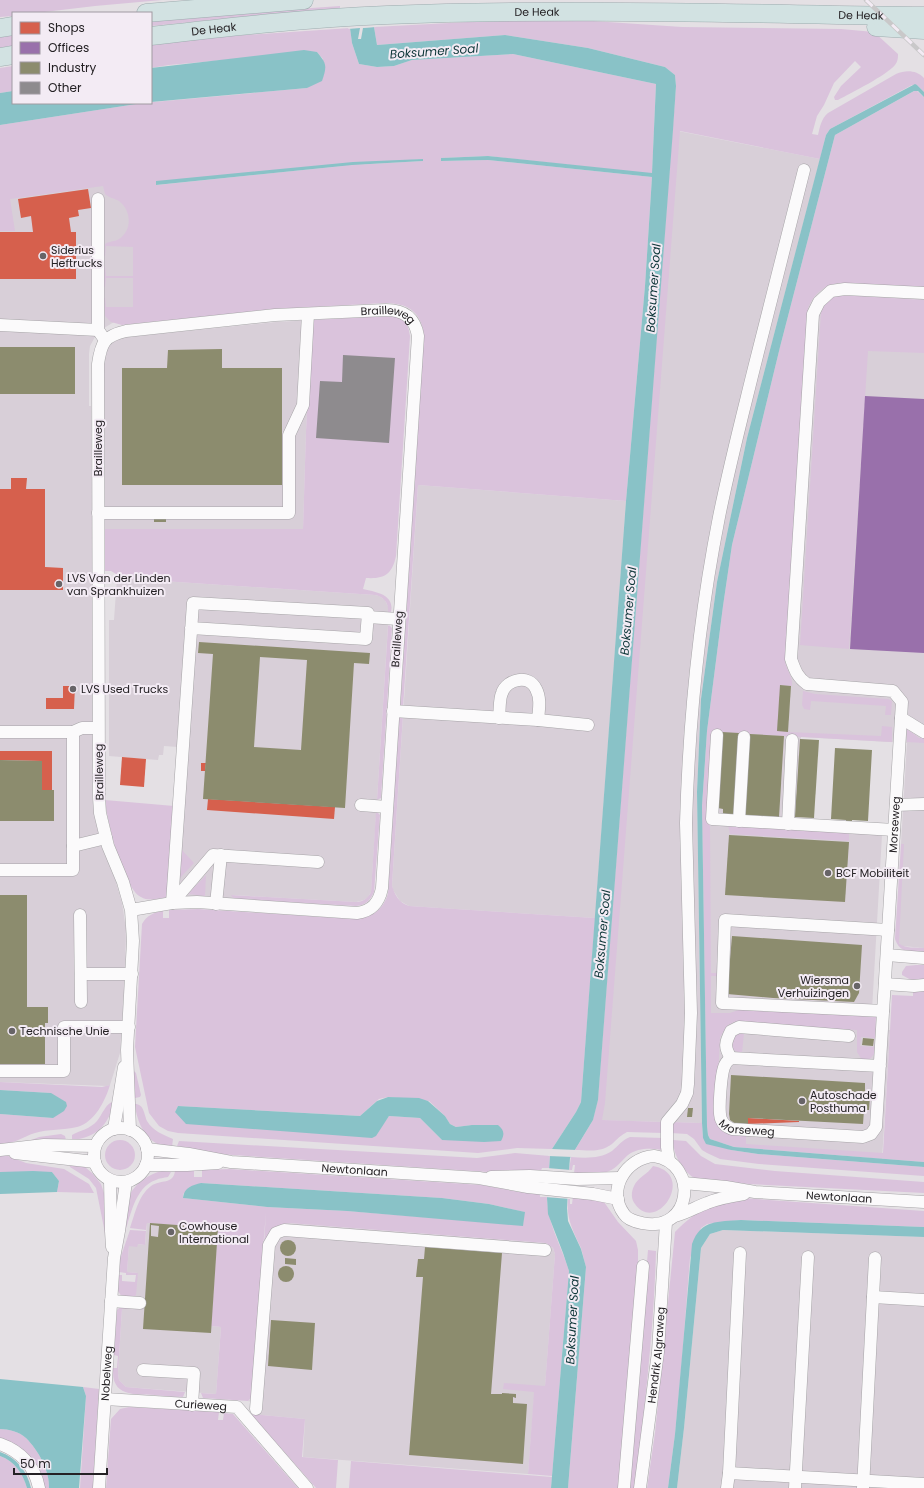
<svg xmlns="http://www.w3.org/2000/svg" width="924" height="1488" viewBox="0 0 924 1488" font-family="Poppins,sans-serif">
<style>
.built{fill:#d8cfd8}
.green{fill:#dac3dc;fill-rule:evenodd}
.water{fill:#89c2c7}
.pier{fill:#e4e0e4}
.shops{fill:#d6604d}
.offices{fill:#9970ab}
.industry{fill:#8c8c6e;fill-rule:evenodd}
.building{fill:#8e8b8e}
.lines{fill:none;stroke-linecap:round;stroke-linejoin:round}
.minor-casing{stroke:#a6a4a7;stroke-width:13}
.highway-casing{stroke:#9eacaf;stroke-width:19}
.minor{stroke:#fbfafb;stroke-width:12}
.highway{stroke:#d2e2e2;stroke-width:18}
.rail-casing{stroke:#c9c8c9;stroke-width:4.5}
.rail{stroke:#f3ebf4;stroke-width:3;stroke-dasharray:9;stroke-linecap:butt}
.poi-dot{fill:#676467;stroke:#f3ebf4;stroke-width:1.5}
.labels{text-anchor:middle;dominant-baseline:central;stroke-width:4;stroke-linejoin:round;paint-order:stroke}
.street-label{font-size:11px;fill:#242124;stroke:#f3ebf4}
.poi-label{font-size:11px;fill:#242124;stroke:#f3ebf4;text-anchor:start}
.water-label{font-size:12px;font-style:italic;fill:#0d3638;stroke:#f3ebf4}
</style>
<rect width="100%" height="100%" fill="#e4e0e4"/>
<!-- built -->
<g class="built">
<polygon points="924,97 924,948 902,946 899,943 898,938 903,844 901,844 907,743 801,737 796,818 882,835 871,1028 890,1030 882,1159 715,1142 702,824 780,347"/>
<polygon points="673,130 820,159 747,438 717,582 701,699 697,792 702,1123 593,1120 598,1100"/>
<polygon points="130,173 142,319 114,322 104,328 96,335 90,346 89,354 89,406 91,406 93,644 92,798 102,848 115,879 122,903 126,929 125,977 120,1053 110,1085 107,1086 0,1082 0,193"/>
<polygon points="312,320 306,431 303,529 105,529 104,365 105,351 109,344 116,339 127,337 276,322"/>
<polygon points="418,485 626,501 595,918 409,906 400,901 393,890 392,885"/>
<polygon points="117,578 375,595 379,596 385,600 389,609 377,800 371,892 368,897 364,900 356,902 232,895 234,899 192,896 168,897 178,747 164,746 163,755 159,755 158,760 109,756 109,620 114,620"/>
<polygon points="147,1223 218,1228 211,1326 221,1327 216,1394 126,1387 119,1380 118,1373 122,1309 132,1309 132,1298 138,1273 127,1272 129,1246 137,1246 137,1244 145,1245"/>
<polygon points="289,1223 546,1243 553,1248 555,1254 545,1387 535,1386 528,1474 303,1457 305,1419 251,1414 252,1402 248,1401 250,1400 264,1244 266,1237 275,1227 279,1225"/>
<polygon points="723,1230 924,1237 924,1488 677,1488 684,1428 701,1248 710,1234"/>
</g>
<!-- green -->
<g class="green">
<polygon points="0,0 162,0 95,6 36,13 13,13 13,16 0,17"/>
<polygon points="340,6 340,9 253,16 151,26 151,19"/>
<path d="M506 20H578L682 27 841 29 874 32 898 54C898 58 898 61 895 65 887 75 851 93 838 100H835L834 97 841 86 861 67 855 61 834 83 824 105 817 116 812 134 818 135C820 127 821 119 828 113L896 74C906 70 916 70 924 78V92L917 85H912L830 129 826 135 820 159 680 131 605 1103 602 1120 663 1122V1133L627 1132C621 1135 617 1139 612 1144 600 1153 589 1150 575 1150L593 1120 598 1100 676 86 675 75 665 67 588 48 505 35 377 45 374 27Z"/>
<path d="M350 28 352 43 359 64 377 67 394 66 412 60 513 54 656 84 652 174 488 156 441 158V161L488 160 652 177 645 286 626 501 418 485 403 708H400L424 335C421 311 407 303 385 303L274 309 122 325 111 322 105 316 104 298H105L106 307H133V278H106L105 287H104V267H105L106 276H133V247L106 246 105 256H104L105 244C109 241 114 242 119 239 133 230 131 210 119 201 114 198 109 198 105 194L103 186 10 199 15 231H0V125L143 103 307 88 323 59 317 52 169 65 151 68V44L172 40ZM423 159V161L352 165 157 185 156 182Z"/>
<polygon points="13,34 13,47 0,49 0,35"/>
<polygon points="13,66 13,91 0,93 0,68"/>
<path d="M916 90 924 97V287L838 283C822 286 814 294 808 308L785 662C787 671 793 677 792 686L780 685 788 732 881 736 882 726 892 727V742L713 732 707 824H710L711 973H720L719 976H711V1013H730L741 1009 876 1017 875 1038 861 1037 860 1046 875 1047 874 1054 869 1060H862L857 1052V1030L734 1022 728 1025 720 1037 716 1118 723 1130 728 1134 746 1135V1144L883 1153 892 995 913 996V991H924V1162L734 1147 710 1139 708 1135 707 1126 702 806 707 731 723 606 732 545 780 347 835 135Z"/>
<path d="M839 295 924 300V353L868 351 849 649 800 645 821 312C825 303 829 298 839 295Z"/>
<path d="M386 316C401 317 408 319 410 336L396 556C392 575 384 579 366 578L363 589C375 592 395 594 391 612L388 613C389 603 384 597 375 595L117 578 116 574 111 571H105V529H303L306 431 312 320Z"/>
<polygon points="389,625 392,628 381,798 377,800 388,626"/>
<polygon points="803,691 815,694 888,699 892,701 891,715 885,715 886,706 811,701 810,710 804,709 802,705"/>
<path d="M399 715H403L392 885C394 894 399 903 409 906L595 918 581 1102 576 1112 552 1149 517 1148 478 1153 178 1133 168 1131 159 1126 149 1113 135 1047 142 924C147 915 153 913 163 911V918H169V910L198 909 353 919C370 919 384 910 388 893ZM388 1097 429 1101 445 1116 450 1124 456 1127 472 1125 442 1140 420 1118 389 1116 384 1123 175 1112 178 1106 360 1116 379 1099Z"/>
<polygon points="907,729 919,738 924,738 924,743 907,742"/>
<path d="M105 800 174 806 168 897C159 898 149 902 141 897 123 888 107 820 105 800Z"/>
<path d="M376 811 380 815 374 892C370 901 366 905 356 906L234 899 231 895 356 902C363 902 368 898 371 892Z"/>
<polygon points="728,825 849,832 849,841 730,834"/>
<path d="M901 844H904L899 943C905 949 916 947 924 948V952C911 951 900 954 895 939Z"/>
<polygon points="181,849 194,863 180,878 179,876"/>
<polygon points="206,875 205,896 189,894 190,892"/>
<polygon points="916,965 924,965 924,979 911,980 902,975 902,972 906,966"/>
<polygon points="737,1033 744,1033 742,1053 738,1052 732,1049 731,1040"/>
<polygon points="134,1071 136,1073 141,1095 140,1097 135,1098 133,1072"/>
<path d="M0 1082 102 1087 110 1085C105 1101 95 1122 77 1127 64 1130 48 1129 35 1133 22 1137 15 1144 0 1144V1114L53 1118 51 1093 0 1090Z"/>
<path d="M113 1102C110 1125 95 1138 72 1140V1135C81 1130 90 1129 97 1121 102 1115 106 1103 113 1102Z"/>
<path d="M135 1104C144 1104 144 1114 147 1121 153 1131 162 1134 173 1139L172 1147C167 1146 160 1146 156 1143 143 1136 136 1118 135 1104Z"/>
<polygon points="671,1122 702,1123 703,1138 731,1150 758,1154 924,1167 924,1176 759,1164 720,1159 707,1153 702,1150 694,1139 687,1134 671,1133"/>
<polygon points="61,1134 65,1136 66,1140 29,1141 39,1137"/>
<path d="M630 1137 663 1138 662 1150C650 1148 638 1148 628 1155 622 1160 617 1168 609 1171 598 1176 585 1173 574 1173L575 1165H573L572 1170H569L571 1157C585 1158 600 1159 612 1151 618 1146 622 1140 630 1137Z"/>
<circle cx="120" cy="1155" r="15"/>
<path d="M673 1140 686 1141 701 1156 715 1164 775 1171 924 1182V1193L749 1184 696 1179C683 1172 673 1155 673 1140Z"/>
<polygon points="179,1141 477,1158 515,1153 550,1156 549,1168 542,1168 541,1171 488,1172 203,1153 191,1151 191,1148 177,1146"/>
<polygon points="0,1156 8,1156 26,1163 64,1169 89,1184 94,1193 57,1192 59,1181 52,1172 0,1172"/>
<polygon points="69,1164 85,1167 92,1173 101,1184 104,1193 108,1237 106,1238 96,1188 89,1179 70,1167"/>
<path d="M653 1166C697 1174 657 1235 635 1204 631 1199 631 1192 634 1186 637 1178 648 1174 653 1166Z"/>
<path d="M229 1169 482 1185 519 1192 540 1194V1197H547C547 1223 562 1247 569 1271L552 1476 528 1474 534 1392 503 1389 504 1383 545 1386 555 1254 553 1248 546 1243 289 1223C276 1224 268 1231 264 1244L266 1212 251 1398 248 1401 203 1398 201 1393 216 1394 221 1327 211 1326 218 1228 147 1223 146 1230 130 1228C135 1214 138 1196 151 1186 161 1179 173 1185 175 1171L194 1170V1177H202V1170ZM201 1183 442 1198 489 1204 524 1212 523 1225 347 1211 267 1207 183 1198V1194Z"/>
<path d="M162 1171 171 1172 168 1177C164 1178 159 1178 156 1180 134 1187 130 1219 123 1238L130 1194C137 1182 149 1174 162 1171Z"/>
<path d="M573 1196 604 1202 618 1222 636 1241 638 1250V1287L620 1488H568L586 1267C584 1261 583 1254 581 1248 573 1231 566 1218 568 1199H570V1204H572Z"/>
<path d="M742 1198 924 1211V1227L741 1220 707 1224 701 1228 690 1258 682 1359 675 1434 668 1488H647L655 1433 675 1232C697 1209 712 1205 742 1198Z"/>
<polygon points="130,1230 146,1231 145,1245 138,1244 137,1247 129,1246 127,1272 138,1273 136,1295 132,1298 122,1297 118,1291 119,1275 122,1275 122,1281 135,1282 136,1275 126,1275 126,1273 119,1272 120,1259"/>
<path d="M648 1250 656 1251C654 1330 644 1409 636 1488H628Z"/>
<path d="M120 1307 133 1308 132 1309H122L118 1373 119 1380 126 1387 185 1392 183 1397C174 1397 164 1396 155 1395 134 1394 111 1397 113 1368H117L118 1356 114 1355 117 1310Z"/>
<polygon points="83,1387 99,1389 93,1488 80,1488 86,1396"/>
<polygon points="129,1407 219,1412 218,1420 223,1420 224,1413 233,1414 298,1488 106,1488 111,1419 120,1409"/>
<polygon points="251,1414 305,1419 302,1457 338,1460 336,1488 316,1488"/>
<path d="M0 1429C8 1429 20 1432 26 1438 38 1450 50 1471 49 1488H43C33 1464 29 1445 0 1439Z"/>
<path d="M0 1456C15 1461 23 1474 27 1488H0Z"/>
<polygon points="351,1461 552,1477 551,1488 349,1488"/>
</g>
<!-- water -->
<g class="water">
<polygon points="374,27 377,45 505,35 588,48 665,67 675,75 676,86 673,130 598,1100 593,1120 570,1158 569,1170 567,1208 568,1221 581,1249 586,1267 568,1488 551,1488 569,1271 563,1253 548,1214 547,1198 550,1156 552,1149 576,1112 581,1102 626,501 645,286 652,177 488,160 441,161 441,158 488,156 652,173 656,84 513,54 412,60 394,66 377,67 359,64 352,43 350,28"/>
<path d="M304 50 317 52C327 64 327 66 322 81L307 88 151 102V68Z"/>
<polygon points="915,84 917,85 924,92 924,97 918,91 914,91 835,135 780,347 732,545 723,606 707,731 702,806 707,1126 708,1135 710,1139 734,1147 924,1162 924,1167 758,1154 731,1150 706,1144 703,1138 702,1123 697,792 701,699 717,582 747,438 826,135 830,129"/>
<polygon points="13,91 13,103 143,103 0,125 0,93"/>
<polygon points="423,159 423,161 352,165 156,185 156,181 353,162"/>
<polygon points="0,1090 51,1093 66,1102 67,1106 64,1111 53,1118 0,1114"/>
<path d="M388 1097 419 1098 428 1101 445 1116 450 1124 456 1127 472 1125H498C504 1130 505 1134 501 1141L484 1142 442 1140 420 1118 389 1116 376 1136 372 1138 186 1124 175 1112 178 1106 360 1116 377 1101Z"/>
<polygon points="33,1171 52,1172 59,1181 57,1192 0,1194 0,1172"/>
<path d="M201 1183 442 1198 489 1204 525 1212 523 1226 347 1211 267 1207 183 1198C184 1187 193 1185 201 1183Z"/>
<path d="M741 1220 924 1227V1237L723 1230 710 1234 701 1248 684 1428 677 1488H668L675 1434 692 1244C701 1219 718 1222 741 1220Z"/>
<path d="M0 1379 83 1387 86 1396 79 1488H49C50 1471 38 1450 26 1438 20 1432 8 1429 0 1429Z"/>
<path d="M0 1452C17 1458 27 1471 31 1488H27C23 1474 15 1461 0 1456Z"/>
</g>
<!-- pier -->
<g class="pier">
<polygon points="358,0 375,0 376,27 363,28 361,39 358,39 360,28 348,29 349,27 358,26"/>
<polygon points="550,1149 552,1149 577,1150 573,1157 548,1156"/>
<polygon points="547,1168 571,1170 570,1199 545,1197"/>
</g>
<!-- shops -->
<g class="shops">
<polygon points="88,189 91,208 78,210 79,216 69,218 71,232 76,232 76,279 0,279 0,232 33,232 31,216 21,218 18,199"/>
<polygon points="11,478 27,478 26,489 45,489 45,567 63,568 63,590 0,590 0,489 11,489"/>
<polygon points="63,686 75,686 74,709 46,709 46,698 63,698"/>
<polygon points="0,751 52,751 52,790 42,790 42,761 0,760"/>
<polygon points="122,757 146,759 144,787 120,785"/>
<polygon points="201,763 206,763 205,771 201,771"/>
<polygon points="208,799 335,807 334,819 207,810"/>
<polygon points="748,1118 799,1121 799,1122 748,1124"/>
</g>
<!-- offices -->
<polygon class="offices" points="865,396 924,399 924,653 850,649"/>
<!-- industry -->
<g class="industry">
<rect x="0" y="347" width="75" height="47"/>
<polygon points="222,349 222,368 282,368 282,485 122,485 122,368 167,368 168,350"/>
<rect x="154" y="518" width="12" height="4"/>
<path d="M199 642 370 653 369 664 354 663 345 808 203 799 213 654 198 653ZM260 657 307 660 301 750 254 747Z"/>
<polygon points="780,685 791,686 788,732 777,731"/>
<polygon points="722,732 739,733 734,815 723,814 723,809 718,808"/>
<polygon points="750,734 784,736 779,817 745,815"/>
<polygon points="800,739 819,740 814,818 795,817"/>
<polygon points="835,748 872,750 868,821 852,820 852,823 846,823 846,820 831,819"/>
<polygon points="0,760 42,761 42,790 54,790 54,821 0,821"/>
<polygon points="729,835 849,842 845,902 725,895"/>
<polygon points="0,895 27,895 27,1007 48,1007 48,1023 45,1023 45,1064 0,1064"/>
<polygon points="732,936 862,945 859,993 854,1002 773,998 727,994"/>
<polygon points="863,1038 874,1039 873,1046 862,1045"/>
<polygon points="731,1075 865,1083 865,1096 870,1096 869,1110 864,1110 863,1124 748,1118 748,1124 736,1124 730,1120 729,1114"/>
<polygon points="688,1108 693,1108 692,1117 687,1117"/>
<path d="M150 1223 218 1228 211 1333 143 1329ZM151 1225 159 1226 158 1237 151 1236Z"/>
<circle cx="288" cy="1248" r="8"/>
<polygon points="425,1247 502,1253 491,1394 502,1394 502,1393 516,1394 516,1398 513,1397 513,1403 527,1404 523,1464 409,1455 423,1277 416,1277 418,1259 424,1259"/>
<polygon points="285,1258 296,1259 296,1265 285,1264"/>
<circle cx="286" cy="1274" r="8"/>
<polygon points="271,1320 315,1323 312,1370 268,1366"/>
</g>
<!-- building -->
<polygon class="building" points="343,355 395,358 389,443 316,438 320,381 342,382"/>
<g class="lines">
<!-- minor casing -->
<g class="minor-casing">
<g id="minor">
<polyline points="98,199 98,330 105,340"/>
<path d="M924 293 845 289 831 291 819 302 813 314 791 659C795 670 797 677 807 684L893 691 902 702 901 718 924 732"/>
<polyline points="0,325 98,330"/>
<polyline points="98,513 289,513 289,435 303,405 308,314"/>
<polyline points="368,617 398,619"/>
<polyline points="393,711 538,720 588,725"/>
<path d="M499 718C500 710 499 700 502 693 507 679 529 674 536 689 541 698 539 709 538 720"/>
<polyline points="0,732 73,732 82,728 98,728"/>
<polyline points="717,735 712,819 894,830"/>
<polyline points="361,805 387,807"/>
<polyline points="896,805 924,804"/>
<polyline points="739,821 744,737"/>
<polyline points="788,824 792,740"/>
<polyline points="73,846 106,838"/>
<polyline points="0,870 73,870 73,732"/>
<polyline points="172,903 193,603 368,613 366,639 191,628"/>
<polyline points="172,903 213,855 318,862"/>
<polyline points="216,904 221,855"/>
<polyline points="80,915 81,1002"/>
<polyline points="887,955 924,958"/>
<polyline points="81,974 132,974"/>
<polyline points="885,984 914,986 924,985"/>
<polyline points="883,1011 722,1003 725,920 888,930"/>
<path d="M731 1058C724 1047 725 1043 731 1031L739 1027 849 1036"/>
<path id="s1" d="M880 1066 731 1058C729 1060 726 1062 725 1065 721 1072 718 1111 721 1119 723 1125 727 1127 732 1129L863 1137 871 1134 876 1127 901 718"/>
<polyline points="0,1071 64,1071 64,1027 129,1027"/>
<circle cx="121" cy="1155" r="27"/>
<polyline points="114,1129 124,1067"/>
<path id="s2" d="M130 1130 127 1050 133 941 131 910 123 882 108 846 100 813 99 797 98 364C101 343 104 336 126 331L275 315 386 310C404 310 415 318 418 336L382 888C379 903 372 911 357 913L197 902 172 903 131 910"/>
<path id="s3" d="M147 1149 189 1154 231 1162 479 1178 528 1187 593 1194 618 1199"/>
<polyline points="0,1150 44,1145 95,1146"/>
<polyline points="15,1153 95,1162"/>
<path d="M654 1156C700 1163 692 1234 642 1223 636 1222 627 1219 624 1214 606 1190 626 1158 654 1156Z"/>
<path d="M669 1161 667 1147V1122L682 1104 687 1093 688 1084 691 1013 686 823C689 720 699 618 719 517 729 467 742 417 754 368 771 302 787 236 804 170"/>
<polyline points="146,1165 187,1165 218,1163"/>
<polyline points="491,1177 530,1176 577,1179 620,1178"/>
<polyline points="110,1180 111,1231 112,1247"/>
<path id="s4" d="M684 1183 726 1187 755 1192 924 1202"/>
<path d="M675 1216C687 1213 696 1207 707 1203 719 1198 731 1196 744 1194"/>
<polyline points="873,1297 924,1300"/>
<polyline points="111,1301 140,1303"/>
<polyline points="143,1370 194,1373 192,1405"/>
<path id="s5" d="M105 1399 237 1407 307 1488"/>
<polyline points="256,1409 269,1245 276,1233 284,1230 545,1250"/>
<path d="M0 1444C20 1451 35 1466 39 1488"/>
<polyline points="729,1473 924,1484"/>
<path id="s6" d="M99 1488 114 1258 119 1231 126 1182"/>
<polyline points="624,1488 643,1266"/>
<path id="s7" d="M640 1488 658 1352 666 1222"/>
<polyline points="727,1488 729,1473 740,1253"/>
<polyline points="795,1488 808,1257"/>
<polyline points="863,1488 875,1258"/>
</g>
</g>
<!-- highway casing -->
<g class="highway-casing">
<g id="highway">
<polyline points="146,13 304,0"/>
<polyline points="876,27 924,30"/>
<polyline points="0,28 13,26"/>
<path id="s8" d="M151 36C230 27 308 18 387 15 566 8 745 14 924 16"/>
<polyline points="0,57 13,55"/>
</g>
</g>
<!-- minor -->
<use href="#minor" class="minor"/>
<!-- highway -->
<use href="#highway" class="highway"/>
<!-- rail casing -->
<g class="rail-casing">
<polyline id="rail" points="866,0 924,55"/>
</g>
<!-- rail -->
<use href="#rail" class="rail"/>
</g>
<!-- markers -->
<g class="poi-dot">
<circle cx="43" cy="256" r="4"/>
<circle cx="59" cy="584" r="4"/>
<circle cx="73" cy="689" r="4"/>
<circle cx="828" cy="873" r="4"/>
<circle cx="857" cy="986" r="4"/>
<circle cx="12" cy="1031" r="4"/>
<circle cx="802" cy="1101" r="4"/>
<circle cx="171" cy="1232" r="4"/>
</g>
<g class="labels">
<!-- street labels -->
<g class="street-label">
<text stroke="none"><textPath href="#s8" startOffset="387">De Heak</textPath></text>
<text stroke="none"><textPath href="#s8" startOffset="711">De Heak</textPath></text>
<text stroke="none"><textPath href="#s8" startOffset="63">De Heak</textPath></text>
<text stroke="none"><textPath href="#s2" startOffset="1083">Brailleweg</textPath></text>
<text transform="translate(98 448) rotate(-90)">Brailleweg</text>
<text transform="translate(397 639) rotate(-86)">Brailleweg</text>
<text transform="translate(99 772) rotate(-91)">Brailleweg</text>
<text stroke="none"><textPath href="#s1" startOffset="680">Morseweg</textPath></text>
<text stroke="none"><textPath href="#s1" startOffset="243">Morseweg</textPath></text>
<text stroke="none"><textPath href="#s3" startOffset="209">Newtonlaan</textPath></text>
<text stroke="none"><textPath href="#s4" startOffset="156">Newtonlaan</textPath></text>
<text stroke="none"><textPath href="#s7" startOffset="134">Hendrik Algraweg</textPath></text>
<text stroke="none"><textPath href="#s6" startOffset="115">Nobelweg</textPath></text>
<text stroke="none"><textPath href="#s5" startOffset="96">Curieweg</textPath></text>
</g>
<!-- poi labels -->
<g class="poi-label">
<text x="51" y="250">Siderius<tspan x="51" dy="13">Heftrucks</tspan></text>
<text x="67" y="578">LVS Van der Linden<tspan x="67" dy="13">van Sprankhuizen</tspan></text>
<text x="81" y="689">LVS Used Trucks</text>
<text x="836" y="873">BCF Mobiliteit</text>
<text x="849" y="980" text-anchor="end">Wiersma<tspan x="849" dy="13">Verhuizingen</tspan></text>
<text x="20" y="1031">Technische Unie</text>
<text x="810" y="1095">Autoschade<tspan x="810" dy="13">Posthuma</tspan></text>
<text x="179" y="1226">Cowhouse<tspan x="179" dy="13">International</tspan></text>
</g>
<!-- water labels -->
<g class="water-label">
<text transform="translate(434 51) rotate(-4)">Boksumer Soal</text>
<text transform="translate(653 288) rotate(-86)">Boksumer Soal</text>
<text transform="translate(628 611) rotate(-85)">Boksumer Soal</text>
<text transform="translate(602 934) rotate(-85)">Boksumer Soal</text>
<text transform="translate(572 1320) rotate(-87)">Boksumer Soal</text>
</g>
</g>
<!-- legend -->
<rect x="12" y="12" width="140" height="92" fill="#f3ebf4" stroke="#a09aa1"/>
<rect x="20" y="22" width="20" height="12" fill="#d6604d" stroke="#a09aa1"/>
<text x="48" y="32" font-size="12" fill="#242124">Shops</text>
<rect x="20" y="42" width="20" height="12" fill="#9970ab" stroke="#a09aa1"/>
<text x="48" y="52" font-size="12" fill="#242124">Offices</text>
<rect x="20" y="62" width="20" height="12" fill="#8c8c6e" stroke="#a09aa1"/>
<text x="48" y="72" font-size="12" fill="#242124">Industry</text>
<rect x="20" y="82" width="20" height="12" fill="#8e8b8e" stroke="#a09aa1"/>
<text x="48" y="92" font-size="12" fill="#242124">Other</text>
<!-- scale -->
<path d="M14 1468v6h93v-6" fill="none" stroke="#242124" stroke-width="2"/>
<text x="20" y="1468" font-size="12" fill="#242124" stroke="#f3ebf4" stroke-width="3" paint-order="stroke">50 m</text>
</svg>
